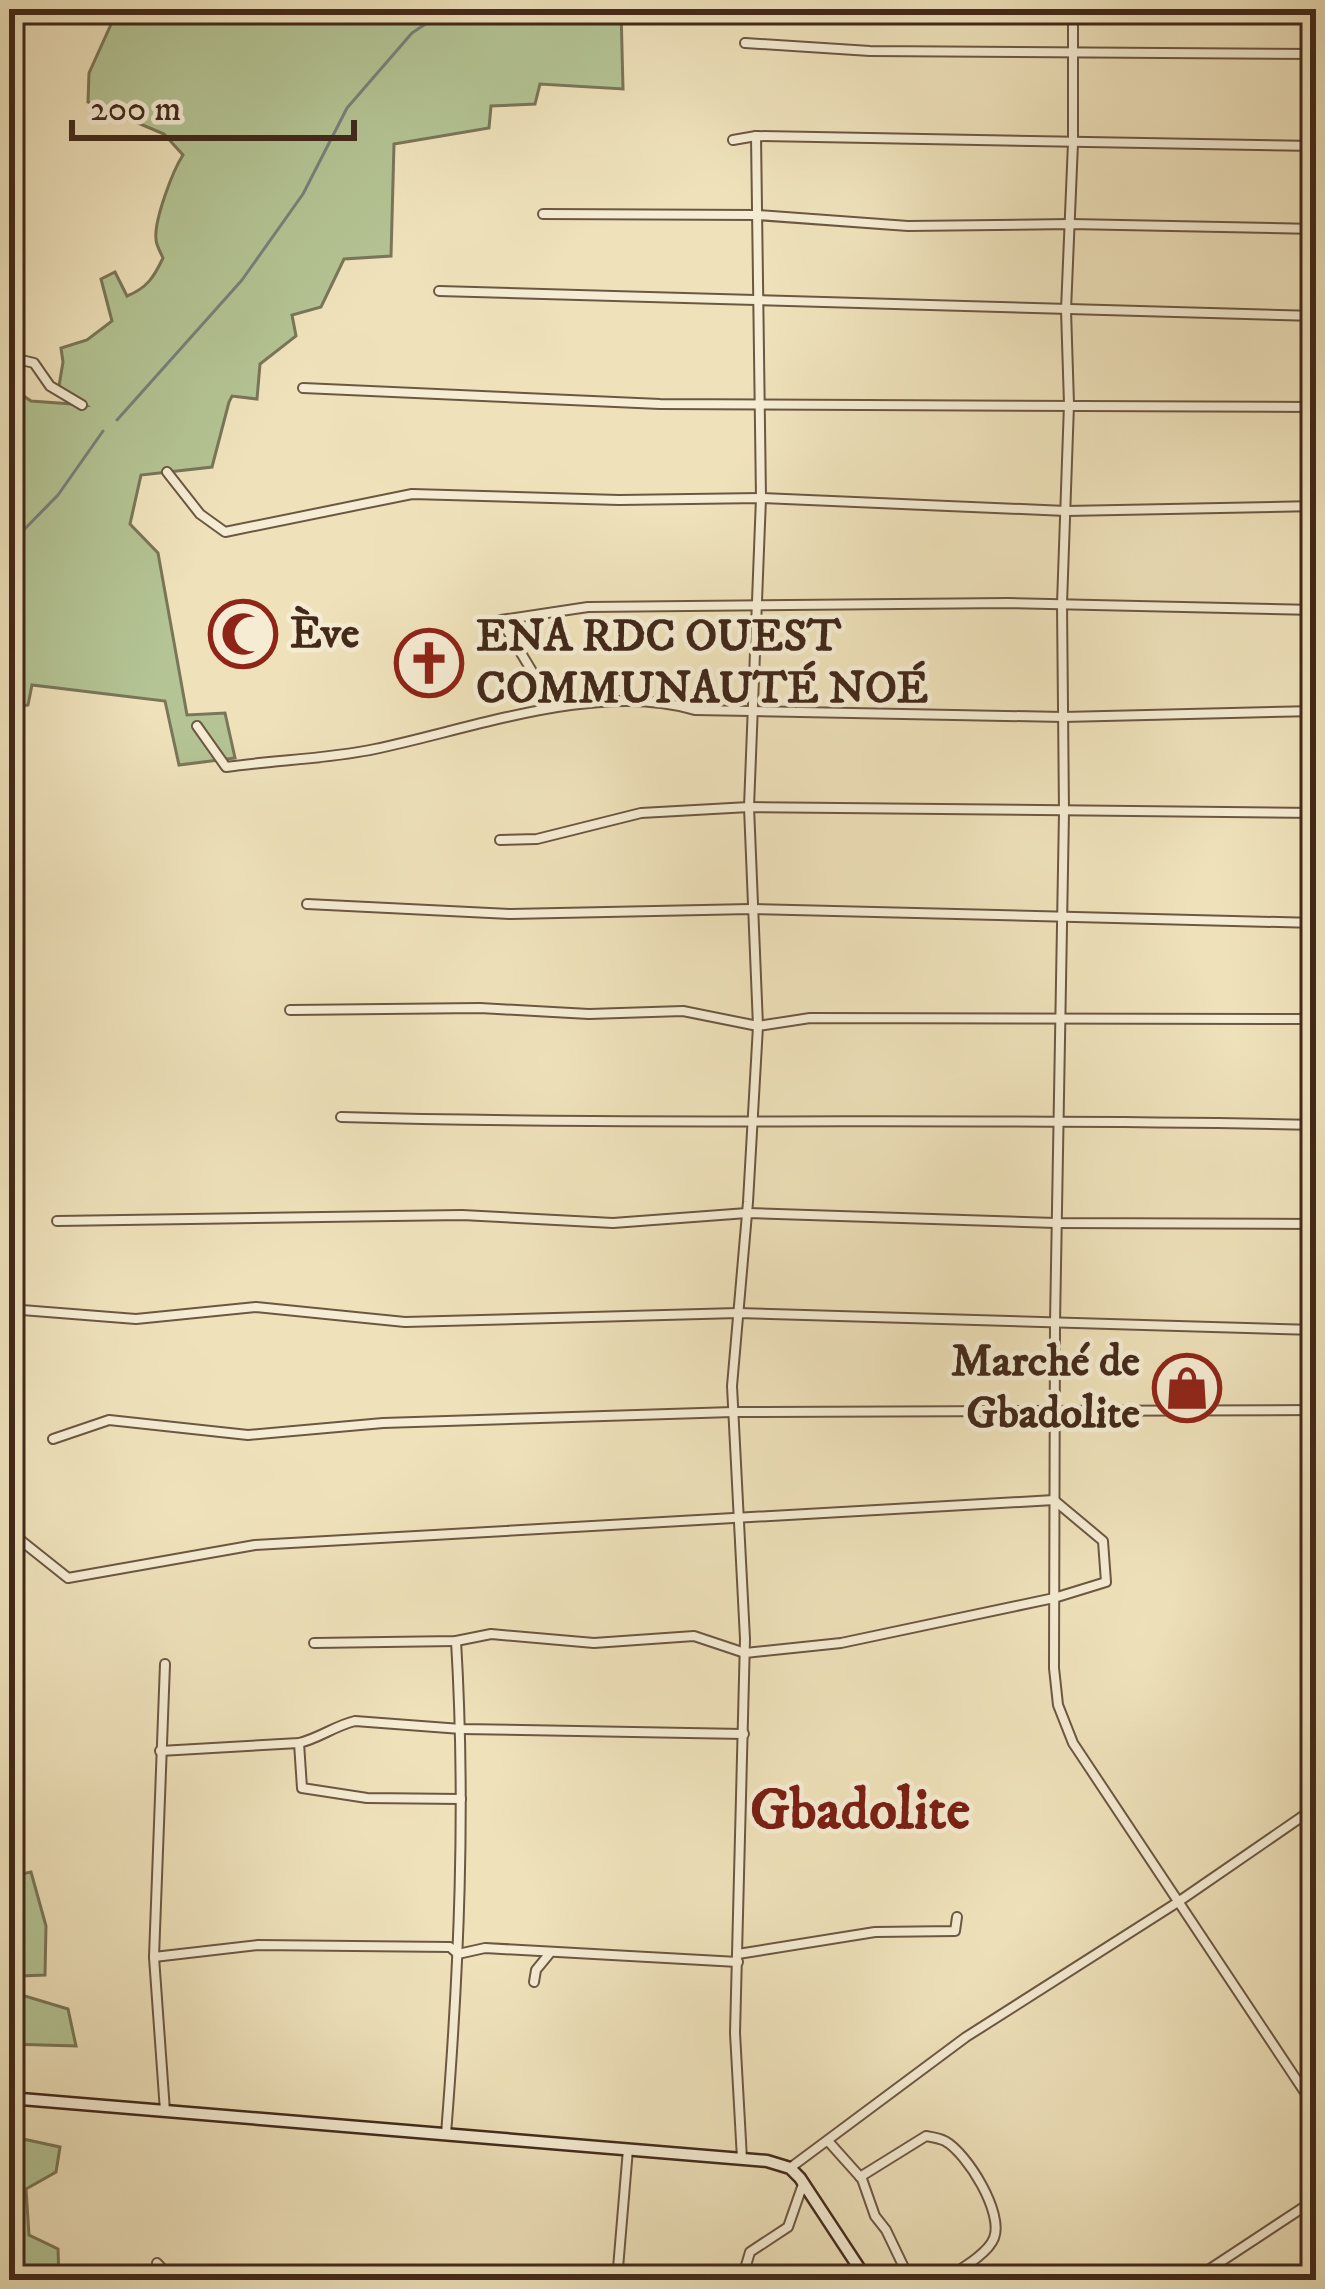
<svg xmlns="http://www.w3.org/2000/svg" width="1325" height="2289" viewBox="0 0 1325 2289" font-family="'IM FELL DW Pica',serif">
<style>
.green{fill:#b4c494;stroke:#7a7657;stroke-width:3}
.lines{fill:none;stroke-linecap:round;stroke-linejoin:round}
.stream{stroke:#78817a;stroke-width:3}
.street-casing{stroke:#6c5742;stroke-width:12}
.secondary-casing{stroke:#41291a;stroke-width:15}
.street{stroke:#f5ecd3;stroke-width:8}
.secondary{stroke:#f5ecd3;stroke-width:10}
.labels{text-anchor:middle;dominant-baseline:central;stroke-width:9;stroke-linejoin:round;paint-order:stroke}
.poi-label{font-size:45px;font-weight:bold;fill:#41291a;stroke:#f5ecd3;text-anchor:start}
.district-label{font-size:57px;font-weight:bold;fill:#7a1f14;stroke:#f5ecd3}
</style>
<rect width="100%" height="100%" fill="#efe2bb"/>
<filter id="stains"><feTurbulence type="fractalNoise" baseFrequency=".00167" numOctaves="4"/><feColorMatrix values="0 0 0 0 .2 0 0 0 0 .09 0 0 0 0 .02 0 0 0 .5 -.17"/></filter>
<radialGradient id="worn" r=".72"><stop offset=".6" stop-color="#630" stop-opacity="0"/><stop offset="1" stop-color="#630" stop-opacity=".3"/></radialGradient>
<!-- green -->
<g class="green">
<path d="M118 9H621L623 89 540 84 535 104 491 106 489 128 394 144 391 256 344 259 321 307 292 315 296 336 260 364 257 399 232 396 229 402 212 467 141 475 130 524 158 553 187 715 225 713 235 758 179 765 165 701 32 685 28 705 9 709V386L31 401 86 405 59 386 63 362 61 348 87 340 112 321 101 279 115 272 127 296C147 288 154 277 163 258 160 251 156 245 156 239 154 220 173 170 183 155L164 134 88 102 89 73Z"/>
<polygon points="9,1872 12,1876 31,1872 46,1926 45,1975 20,1976 18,1994 68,2009 76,2046 9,2044"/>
<polygon points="9,2136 60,2147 56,2172 26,2189 29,2235 58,2249 59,2280 9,2280"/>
</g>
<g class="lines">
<!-- stream -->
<g class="stream">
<polyline points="117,420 242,280 303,194 347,108 412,33 448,9"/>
<polyline points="9,545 58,495 103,431"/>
</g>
<!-- street casing -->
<g class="street-casing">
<g id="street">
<polyline points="1073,9 1073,143 1066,310 1069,404 1062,604 1064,812 1055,1323 1054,1668 1058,1705 1073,1743 1316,2109"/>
<polyline points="745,43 870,51 1316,54"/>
<polyline points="733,140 756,136 1316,146"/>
<polyline points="543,214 757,215 908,226 1071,224 1316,229"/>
<polyline points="439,291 1316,316"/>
<polyline points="9,357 34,363 50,386 82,405"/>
<polyline points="303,388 660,404 1316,407"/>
<polyline points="167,472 200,514 225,532 412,494 619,500 761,498 1066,511 1316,506"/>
<polyline points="553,706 501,620 588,607 1009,603 1316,610"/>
<path d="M197 726 226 767C275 760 327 759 375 749 471 729 599 681 695 710L1063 717 1316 711"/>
<polyline points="500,840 537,839 641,813 749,807 1316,813"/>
<polyline points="307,904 510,914 751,909 1316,923"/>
<polyline points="290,1010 480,1008 589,1014 683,1011 758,1026 810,1018 1316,1019"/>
<path d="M341 1117C666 1126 991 1117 1316 1125"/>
<polyline points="57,1221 462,1215 613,1223 747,1213 1056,1223 1316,1224"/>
<polyline points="9,1309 136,1319 256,1307 405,1322 738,1313 1316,1330"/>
<polyline points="53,1439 109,1420 248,1435 383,1423 733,1412 1316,1410"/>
<polyline points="9,1531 68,1578 255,1545 1054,1500 1103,1541 1106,1582 1054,1598 841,1643 745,1653 694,1636 594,1643 491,1634 456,1641 314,1643"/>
<polyline points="299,1743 302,1788 367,1798 461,1799"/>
<path d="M160 1751 299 1743C320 1738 334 1726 355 1721L461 1729 744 1734"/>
<polyline points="738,1954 875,1932 955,1931 957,1917"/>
<polyline points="154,1957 258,1945 450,1947 458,1954 485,1948 738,1962"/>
<polyline points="534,1982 536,1970 550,1953"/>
<polyline points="165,2111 154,1957 165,1664"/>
<path d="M446 2134C459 1970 466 1806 456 1641"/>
<polyline points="828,2141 862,2179 875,2216 886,2230 910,2280"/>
<polyline points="742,2159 735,2033 745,1639 732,1386 748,1202 758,1026 749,807 761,498 756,136"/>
<polyline points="790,2168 966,2037 1178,1902 1316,1807"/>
<path d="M860 2177 926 2136C932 2137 939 2138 945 2141 967 2153 1004 2213 994 2238 988 2254 959 2270 944 2280"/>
<polyline points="157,2263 173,2280"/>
<polyline points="742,2279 750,2252 788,2227 803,2184"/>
<polyline points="617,2280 628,2149"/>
<polyline points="1193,2280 1316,2199"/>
</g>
</g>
<!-- secondary casing -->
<g class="secondary-casing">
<polyline id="secondary" points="9,2098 767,2161 790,2168 800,2178 867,2280"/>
</g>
<!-- street -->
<use href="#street" class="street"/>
<!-- secondary -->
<use href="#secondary" class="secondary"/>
</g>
<!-- icons -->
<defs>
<g id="mosque-ring" transform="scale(3.45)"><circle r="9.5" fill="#f5ecd3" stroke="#8f2418" stroke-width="1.5"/><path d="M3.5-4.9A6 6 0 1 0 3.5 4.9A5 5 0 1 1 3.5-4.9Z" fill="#8f2418"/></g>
<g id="church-ring" transform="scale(3.45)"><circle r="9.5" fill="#f5ecd3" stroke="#8f2418" stroke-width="1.5"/><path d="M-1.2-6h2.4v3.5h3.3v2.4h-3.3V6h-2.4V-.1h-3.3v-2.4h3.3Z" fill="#8f2418"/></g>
<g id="shop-ring" transform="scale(3.45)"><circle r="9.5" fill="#f5ecd3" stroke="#8f2418" stroke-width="1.5"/><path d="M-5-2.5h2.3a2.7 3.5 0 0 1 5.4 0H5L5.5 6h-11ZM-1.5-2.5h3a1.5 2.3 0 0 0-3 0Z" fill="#8f2418"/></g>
</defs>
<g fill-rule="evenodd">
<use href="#mosque-ring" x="243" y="634"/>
<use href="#church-ring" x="429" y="663"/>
<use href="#shop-ring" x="1187" y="1388"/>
</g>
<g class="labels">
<!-- poi labels -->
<g class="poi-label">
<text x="290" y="634">Ève</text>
<text x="476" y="637">ENA RDC OUEST<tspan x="476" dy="52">COMMUNAUTÉ NOÉ</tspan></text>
<text x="1140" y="1362" text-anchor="end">Marché de<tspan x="1140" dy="52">Gbadolite</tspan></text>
</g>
<!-- district labels -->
<g class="district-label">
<text x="860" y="1811">Gbadolite</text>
</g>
</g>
<!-- margin -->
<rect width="1325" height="2289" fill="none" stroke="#efe2bb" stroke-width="48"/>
<rect x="12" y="12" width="1301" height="2265" fill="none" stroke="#41291a" stroke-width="6"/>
<rect x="24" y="24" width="1277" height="2241" fill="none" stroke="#41291a" stroke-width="3"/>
<!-- scale -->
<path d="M72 120v18h282v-18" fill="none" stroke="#41291a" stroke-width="6"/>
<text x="90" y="120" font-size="36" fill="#41291a" stroke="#f5ecd3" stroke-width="9" paint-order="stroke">200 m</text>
<rect width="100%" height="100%" filter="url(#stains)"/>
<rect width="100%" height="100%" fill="url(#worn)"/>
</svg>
